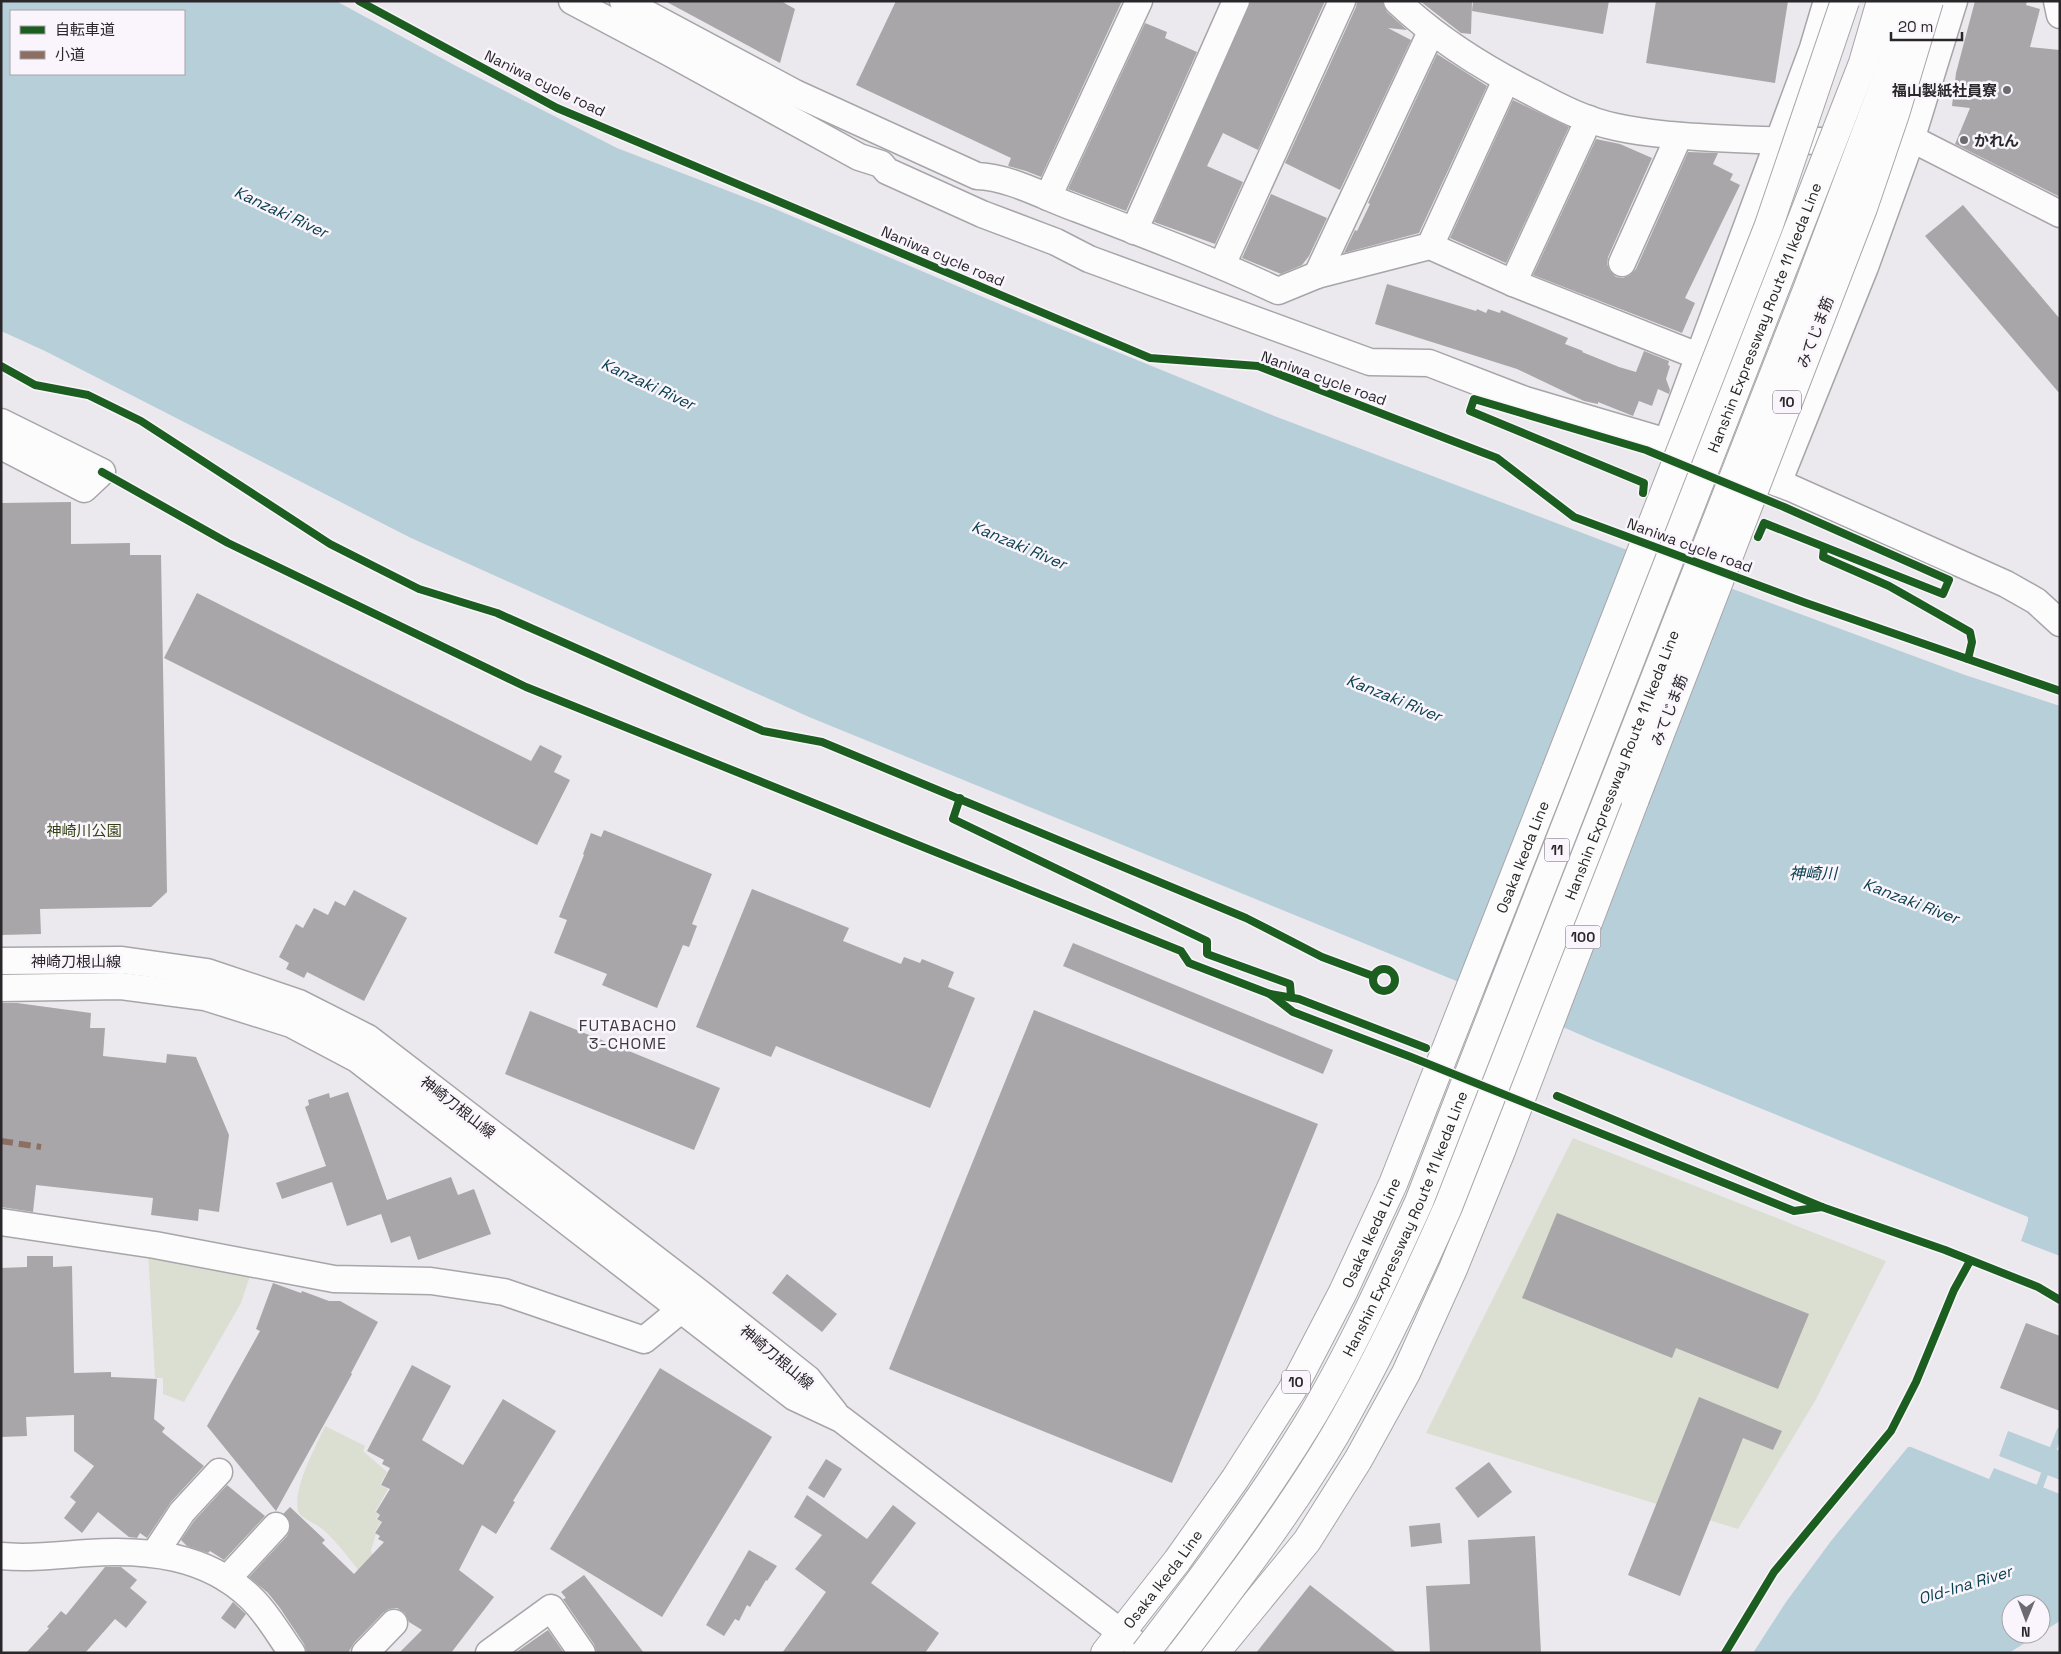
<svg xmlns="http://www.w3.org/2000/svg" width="2061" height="1654" viewBox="0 0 2061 1654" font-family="'Space Grotesk','Noto Sans JP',sans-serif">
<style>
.green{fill:#dadfd1}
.water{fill:#b7cfd9;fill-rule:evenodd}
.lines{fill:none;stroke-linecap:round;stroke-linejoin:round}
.stream{stroke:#b7cfd9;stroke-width:7}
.building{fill:#a8a6a8}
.minor-casing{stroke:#a7a5a9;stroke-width:29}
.major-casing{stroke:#a7a5a9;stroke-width:30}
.minor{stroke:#fcfcfc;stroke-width:26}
.major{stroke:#fcfcfc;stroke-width:28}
.major-bridge-casing{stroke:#a7a5a9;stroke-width:30;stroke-linecap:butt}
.highway-bridge-casing{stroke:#a7a5a9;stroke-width:30;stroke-linecap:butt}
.major-bridge{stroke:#fcfcfc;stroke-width:28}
.highway-bridge{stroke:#fcfcfc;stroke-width:28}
.quiet{stroke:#8d6e63;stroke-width:6;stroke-dasharray:12 6;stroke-linecap:butt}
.cycleway-casing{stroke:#faf5fc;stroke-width:11}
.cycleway{stroke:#1b5e20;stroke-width:8}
.poi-dot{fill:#6d6b6f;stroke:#faf5fc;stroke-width:2}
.labels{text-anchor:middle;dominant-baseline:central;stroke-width:5;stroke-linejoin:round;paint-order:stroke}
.shield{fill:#faf5fc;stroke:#686569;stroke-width:1}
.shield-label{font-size:14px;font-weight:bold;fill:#29272a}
.street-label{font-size:15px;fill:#29272a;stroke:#faf5fc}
.poi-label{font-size:15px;font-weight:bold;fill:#29272a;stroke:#faf5fc;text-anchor:end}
.park-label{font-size:15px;fill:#354314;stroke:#faf5fc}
.water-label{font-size:16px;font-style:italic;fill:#0a414e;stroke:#faf5fc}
.neighbourhood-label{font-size:16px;letter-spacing:1px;fill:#3d393e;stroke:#faf5fc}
</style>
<rect width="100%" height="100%" fill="#ece9ee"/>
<!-- green -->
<g class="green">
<polygon points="1573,1138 1886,1261 1815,1401 1738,1529 1426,1433"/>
<polygon points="148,1251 251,1273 241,1303 184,1402 163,1394 163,1378 155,1378"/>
<path d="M325 1426 365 1446 363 1451 387 1472 380 1485 388 1489 375 1512 379 1515 376 1519 381 1522 374 1533 376 1534 371 1550 376 1566 359 1571C347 1556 336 1540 321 1528 315 1523 303 1519 299 1513 290 1492 317 1445 325 1426Z"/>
</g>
<!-- water -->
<g class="water">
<path d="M1 1H336L458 67 617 148 775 209 1002 305 1277 417 1622 548 1965 675 2060 706V1256L2021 1241 2028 1221V1217L1595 1041 1454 980 809 717 409 537 45 351 1 331ZM11 11H184V74H11Z"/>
<polygon points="2008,1431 2060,1451 2060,1480 1999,1456"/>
<polygon points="1908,1447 1911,1447 1989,1479 1994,1468 2060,1494 2060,1621 2041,1633 2041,1604 2011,1604 2011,1634 2039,1634 2009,1653 1753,1653 1786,1602 1831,1541"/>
</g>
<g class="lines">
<!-- stream -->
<g class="stream">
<polyline points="2050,1457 2060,1431"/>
<polyline points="2033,1492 2040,1486 2047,1467"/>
</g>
</g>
<!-- building -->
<g class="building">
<polygon points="665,1 781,1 795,9 780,63"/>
<polygon points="896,1 1122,1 1041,177 1026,171 1008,166 1011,158 856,85"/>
<polygon points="1251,1 1325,1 1258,150 1223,133 1207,166 1243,182 1215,244 1154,222"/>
<polygon points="1357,1 1382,1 1387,12 1407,30 1388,28 1411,40 1340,190 1285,163 1356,7"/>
<polygon points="1420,1 1472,1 1471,34 1461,33"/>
<polygon points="1473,1 1609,1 1603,34 1472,11"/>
<polygon points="1656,1 1788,1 1775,83 1646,63"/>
<polygon points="1975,1 2027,1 2026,5 2040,9 2030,47 2060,50 2060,197 1955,144 1970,108 1952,106 1956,73"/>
<polygon points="1145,23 1167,32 1165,38 1197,52 1126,211 1068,189"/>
<polygon points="1437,54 1487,86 1419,233 1344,253 1355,230 1357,231 1370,204 1368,203"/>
<polygon points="1513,100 1569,127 1506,263 1450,238"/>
<polygon points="1596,139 1620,144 1652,158 1608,257 1607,264 1610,271 1616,277 1623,278 1630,275 1636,269 1688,152 1718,153 1713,164 1733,174 1730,180 1740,185 1685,298 1695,303 1682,333 1533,275"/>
<polygon points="1271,194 1327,218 1309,256 1302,265 1281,274 1242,258"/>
<polygon points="1963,205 2060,319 2060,394 1925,236"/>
<polygon points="1387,284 1476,311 1477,309 1486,313 1488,309 1500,313 1501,310 1568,338 1565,344 1583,351 1582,352 1619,367 1636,372 1644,351 1669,361 1668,365 1670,366 1666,379 1670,390 1669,394 1658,389 1652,406 1639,401 1633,416 1598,402 1598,404 1584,401 1517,369 1375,324"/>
<polygon points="71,502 71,544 130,543 130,555 161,555 167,892 151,907 40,909 41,934 1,935 1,503"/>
<polygon points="197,593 531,761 540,745 562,756 554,772 570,780 537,845 164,658"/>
<polygon points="604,830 712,874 692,924 697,926 689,947 683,945 657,1008 602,985 607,974 554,953 567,920 559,917 584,855 583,854 591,833 601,837"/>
<polygon points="752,889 849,928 843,941 901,964 904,957 920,963 922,959 954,972 948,987 975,998 930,1108 776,1046 771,1057 696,1027"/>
<polygon points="354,890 407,918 364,1001 307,972 304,978 286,969 289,963 279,957 296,924 303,928 314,908 328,915 335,901 345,906"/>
<polygon points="1073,943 1333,1050 1323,1074 1063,966"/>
<polygon points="2,1003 17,1003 91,1013 90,1028 105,1028 103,1056 166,1063 167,1054 196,1057 229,1135 219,1212 199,1209 198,1221 151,1215 153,1198 36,1185 33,1212 1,1207"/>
<polygon points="1034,1010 1318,1124 1172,1483 889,1369"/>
<polygon points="530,1011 720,1088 694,1150 505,1074"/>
<polygon points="348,1092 387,1200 451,1177 458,1195 474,1189 491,1234 418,1260 410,1236 391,1243 381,1214 347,1226 332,1182 282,1199 276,1183 326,1166 305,1107 309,1105 308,1100 329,1093 330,1098"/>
<polygon points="1557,1213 1809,1314 1778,1389 1676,1348 1672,1358 1522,1298"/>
<polygon points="27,1256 53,1256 53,1267 72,1266 74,1373 111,1372 111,1377 157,1379 154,1419 165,1428 162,1432 204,1466 171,1502 147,1538 140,1533 137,1538 129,1537 98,1512 82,1533 64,1518 76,1502 70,1497 94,1466 74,1451 74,1415 26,1417 27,1436 1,1437 1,1268 27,1267"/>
<polygon points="787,1274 837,1314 822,1332 772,1293"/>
<polygon points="273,1283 301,1293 302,1291 329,1301 340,1301 378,1322 351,1373 352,1374 276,1511 207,1426 260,1331 256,1329"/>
<polygon points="2026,1323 2060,1336 2060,1411 2000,1388"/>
<polygon points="412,1365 451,1386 422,1440 463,1465 503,1399 556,1431 513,1501 515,1502 496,1534 482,1525 459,1570 494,1597 451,1653 399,1653 422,1630 409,1622 405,1613 397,1608 389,1609 383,1613 354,1643 348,1653 307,1653 304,1644 280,1608 268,1593 249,1577 287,1536 290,1530 290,1522 283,1514 290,1507 325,1540 322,1543 354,1574 384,1542 378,1539 380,1536 375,1533 382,1522 377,1519 380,1515 376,1512 390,1489 381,1485 390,1468 382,1464 384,1460 367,1451"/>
<polygon points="660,1368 772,1437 662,1617 550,1549"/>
<polygon points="1699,1397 1782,1431 1773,1450 1743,1438 1680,1596 1628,1575"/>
<polygon points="826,1459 842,1469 824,1498 808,1488"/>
<polygon points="1489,1462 1512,1492 1478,1518 1455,1488"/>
<polygon points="227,1485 265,1516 224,1560 210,1551 208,1553 187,1546 181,1540 194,1521"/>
<polygon points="807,1495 867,1539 893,1505 916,1523 871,1583 939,1633 925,1653 782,1653 826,1592 795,1569 822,1535 794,1517"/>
<polygon points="1440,1523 1442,1543 1411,1547 1409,1526"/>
<polygon points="1535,1536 1541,1653 1430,1653 1426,1586 1470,1584 1468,1540"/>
<polygon points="749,1550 777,1566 767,1581 766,1580 750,1607 747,1605 739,1621 735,1619 724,1636 706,1625"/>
<polygon points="105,1567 121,1567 137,1580 130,1588 147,1602 126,1628 115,1619 85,1653 26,1653 49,1628 47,1627 61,1611 66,1615"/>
<polygon points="584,1575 644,1653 597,1653 594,1644 563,1599 566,1598 561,1592"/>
<polygon points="1310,1585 1397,1653 1256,1653"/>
<polygon points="233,1602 246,1614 235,1629 221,1618"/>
<polygon points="548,1630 564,1653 515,1653"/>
</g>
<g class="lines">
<!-- minor casing -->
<g class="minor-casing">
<g id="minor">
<polyline points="572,1 670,53 859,157 881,164 887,171 982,214 1056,242 1089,259 1370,362 1429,363 1525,400 1667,442 1791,488 2006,584 2036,601 2060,623"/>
<path d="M623 1 795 93 977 176C1008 177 1041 195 1070 206 1141 233 1210 259 1278 291L1317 275 1430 246 1513 283 1698 356"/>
<path d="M1397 1C1438 40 1485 69 1535 94 1561 108 1587 121 1616 127 1648 134 1681 136 1714 138 1780 142 1845 141 1911 140L1922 144 2060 214"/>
<polyline points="2057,1 2060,15"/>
<polyline points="1048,197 1139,1"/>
<polyline points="1134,231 1236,1"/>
<polyline points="1430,246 1506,80"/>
<polyline points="1622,263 1679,136"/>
<polyline points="1222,265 1342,1"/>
<polyline points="1317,275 1431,32"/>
<polyline points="1513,283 1589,119"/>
<polyline points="1,422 102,472 84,489 1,446"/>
<polyline points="1667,442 1813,48 1827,1"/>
<polyline points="1778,483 1865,267 1911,140 1954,1"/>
<polyline points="1,961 122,960 207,972 299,1003 368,1038 701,1294 808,1379 835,1413"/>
<polyline points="1,988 121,986 205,997 291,1024 357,1059 794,1397 841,1419 1148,1653"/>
<polyline points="1,1222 155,1245 334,1279 431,1281 504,1292 644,1340 694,1299"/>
<polyline points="155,1553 182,1512 219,1472"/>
<path d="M1 1556C30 1559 59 1555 88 1553 146 1549 207 1555 251 1598 267 1613 279 1635 292 1653"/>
<polyline points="227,1579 276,1526"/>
<polyline points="365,1653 394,1623"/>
<polyline points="489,1653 551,1608 582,1653"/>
</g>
</g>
<!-- major casing -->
<g class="major-casing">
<g id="major">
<path id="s1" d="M1105 1653 1177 1561 1235 1479 1292 1390 1343 1292 1393 1184 1556 770"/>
<polyline points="1215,1653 1307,1541 1358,1460 1406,1373 1453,1269 1501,1151 1635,799"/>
</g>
</g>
<!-- minor -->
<use href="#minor" class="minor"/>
<!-- major -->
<use href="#major" class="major"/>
<!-- major-bridge casing -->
<g class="major-bridge-casing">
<g id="major-bridge">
<polyline points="1556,770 1769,225 1845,1"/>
<polyline points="1635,799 1863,208 1895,114 1929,1"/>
</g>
</g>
<!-- highway-bridge casing -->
<g class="highway-bridge-casing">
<g id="highway-bridge">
<path id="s2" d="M1145 1653C1202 1579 1258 1505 1307 1425 1350 1354 1385 1277 1419 1202L1863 63 1881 1"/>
<path id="s3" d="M1182 1653C1236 1582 1290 1511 1335 1435 1378 1361 1414 1284 1448 1207L1807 290 1890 69 1909 1"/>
</g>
</g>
<!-- major-bridge -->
<use href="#major-bridge" class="major-bridge"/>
<!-- highway-bridge -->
<use href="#highway-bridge" class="highway-bridge"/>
<!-- quiet -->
<polyline class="quiet" points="1,1141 41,1147"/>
<!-- cycleway casing -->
<g class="cycleway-casing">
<g id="cycleway">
<polyline points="359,1 557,108 1150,358 1258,366 1497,458 1574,517 1806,603 2060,691"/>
<polyline points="1,366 35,385 88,395 141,421 330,544 419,589 497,613 763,731 822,742 1246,918 1322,957 1373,976"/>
<polyline points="102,472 228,543 526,687 1181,951 1189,963 1270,994 1299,999 1426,1048"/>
<polyline points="1643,493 1644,483 1470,411 1474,399 1646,450 1784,507 1949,580 1943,594 1764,523 1758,537"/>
<polyline points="1824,548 1823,557 1889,586 1970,632 1972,642 1968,659"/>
<polyline points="960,798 953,819 1207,941 1207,954 1290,984 1291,996"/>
<circle cx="1384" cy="980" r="11"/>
<polyline points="1270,994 1293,1012 1411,1057 1794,1211 1822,1207 1945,1250 2038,1287 2060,1300"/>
<polyline points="1557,1096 1822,1207"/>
<polyline points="1725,1653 1774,1572 1891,1431 1916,1382 1954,1290 1970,1261"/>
</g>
</g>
<!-- cycleway -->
<use href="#cycleway" class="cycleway"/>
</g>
<!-- markers -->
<g class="poi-dot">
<circle cx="2007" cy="90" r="5"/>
<circle cx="1964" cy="140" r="5"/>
</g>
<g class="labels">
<!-- shield labels -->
<g class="shield">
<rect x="1773" y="390.5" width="28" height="23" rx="4"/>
<rect x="1544.5" y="838.5" width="25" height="23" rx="4"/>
<rect x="1565.5" y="925.5" width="35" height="23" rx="4"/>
<rect x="1282" y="1370.5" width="28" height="23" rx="4"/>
</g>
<g class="shield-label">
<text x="1787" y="402">10</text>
<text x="1557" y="850">11</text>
<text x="1583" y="937">100</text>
<text x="1296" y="1382">10</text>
</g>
<!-- street labels -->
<g class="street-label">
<text transform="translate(545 83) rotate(26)">Naniwa cycle road</text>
<text transform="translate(943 256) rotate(23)">Naniwa cycle road</text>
<text stroke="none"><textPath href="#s2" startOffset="1479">Hanshin Expressway Route 11 Ikeda Line</textPath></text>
<text transform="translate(1815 332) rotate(-69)">みてじま筋</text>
<text transform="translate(1324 378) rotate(20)">Naniwa cycle road</text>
<text transform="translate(1690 545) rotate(20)">Naniwa cycle road</text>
<text transform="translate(1669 710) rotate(-69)">みてじま筋</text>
<text stroke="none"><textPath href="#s3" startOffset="996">Hanshin Expressway Route 11 Ikeda Line</textPath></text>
<text stroke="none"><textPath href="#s1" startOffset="904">Osaka Ikeda Line</textPath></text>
<text x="76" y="961">神崎刀根山線</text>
<text transform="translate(458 1107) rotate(38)">神崎刀根山線</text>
<text stroke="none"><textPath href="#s2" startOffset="504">Hanshin Expressway Route 11 Ikeda Line</textPath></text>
<text stroke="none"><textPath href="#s1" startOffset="499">Osaka Ikeda Line</textPath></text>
<text transform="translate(777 1357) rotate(40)">神崎刀根山線</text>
<text stroke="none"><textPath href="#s1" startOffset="94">Osaka Ikeda Line</textPath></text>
</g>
<!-- poi labels -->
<g class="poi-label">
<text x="1997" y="90">福山製紙社員寮</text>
<text x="1974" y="140" text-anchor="start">かれん</text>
</g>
<!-- park labels -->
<g class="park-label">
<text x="84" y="830">神崎川公園</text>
</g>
<!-- water labels -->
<g class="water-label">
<text transform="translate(281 212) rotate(25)">Kanzaki River</text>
<text transform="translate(648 384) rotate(25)">Kanzaki River</text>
<text transform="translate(1019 545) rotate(23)">Kanzaki River</text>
<text transform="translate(1394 698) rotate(22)">Kanzaki River</text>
<text x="1813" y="873">神崎川</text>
<text transform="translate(1911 901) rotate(21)">Kanzaki River</text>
<text transform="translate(1965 1585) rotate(-17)">Old-Ina River</text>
</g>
<!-- neighbourhood labels -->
<g class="neighbourhood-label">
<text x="628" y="1025">FUTABACHO<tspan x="628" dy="18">3-CHOME</tspan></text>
</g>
</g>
<!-- border -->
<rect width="2061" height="1654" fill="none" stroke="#29272a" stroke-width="5"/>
<!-- legend -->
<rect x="10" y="10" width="175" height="65" fill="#faf5fc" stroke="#a6a3a8"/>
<rect x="20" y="26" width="25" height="8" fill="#1b5e20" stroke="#a6a3a8"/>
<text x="55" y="35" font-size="15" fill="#29272a">自転車道</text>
<rect x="20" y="51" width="25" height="8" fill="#8d6e63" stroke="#a6a3a8"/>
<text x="55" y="60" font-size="15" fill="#29272a">小道</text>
<!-- north arrow -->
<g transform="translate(2026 1619) rotate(181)"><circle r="24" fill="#faf5fc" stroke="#a6a3a8"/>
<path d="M0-4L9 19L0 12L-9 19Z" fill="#6d6b6f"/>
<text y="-8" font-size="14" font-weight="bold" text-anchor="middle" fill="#29272a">N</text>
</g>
<!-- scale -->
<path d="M1891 32v8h71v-8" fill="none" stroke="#29272a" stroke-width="2.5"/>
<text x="1898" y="32" font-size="15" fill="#29272a" stroke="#faf5fc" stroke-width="4" paint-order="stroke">20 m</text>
</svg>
